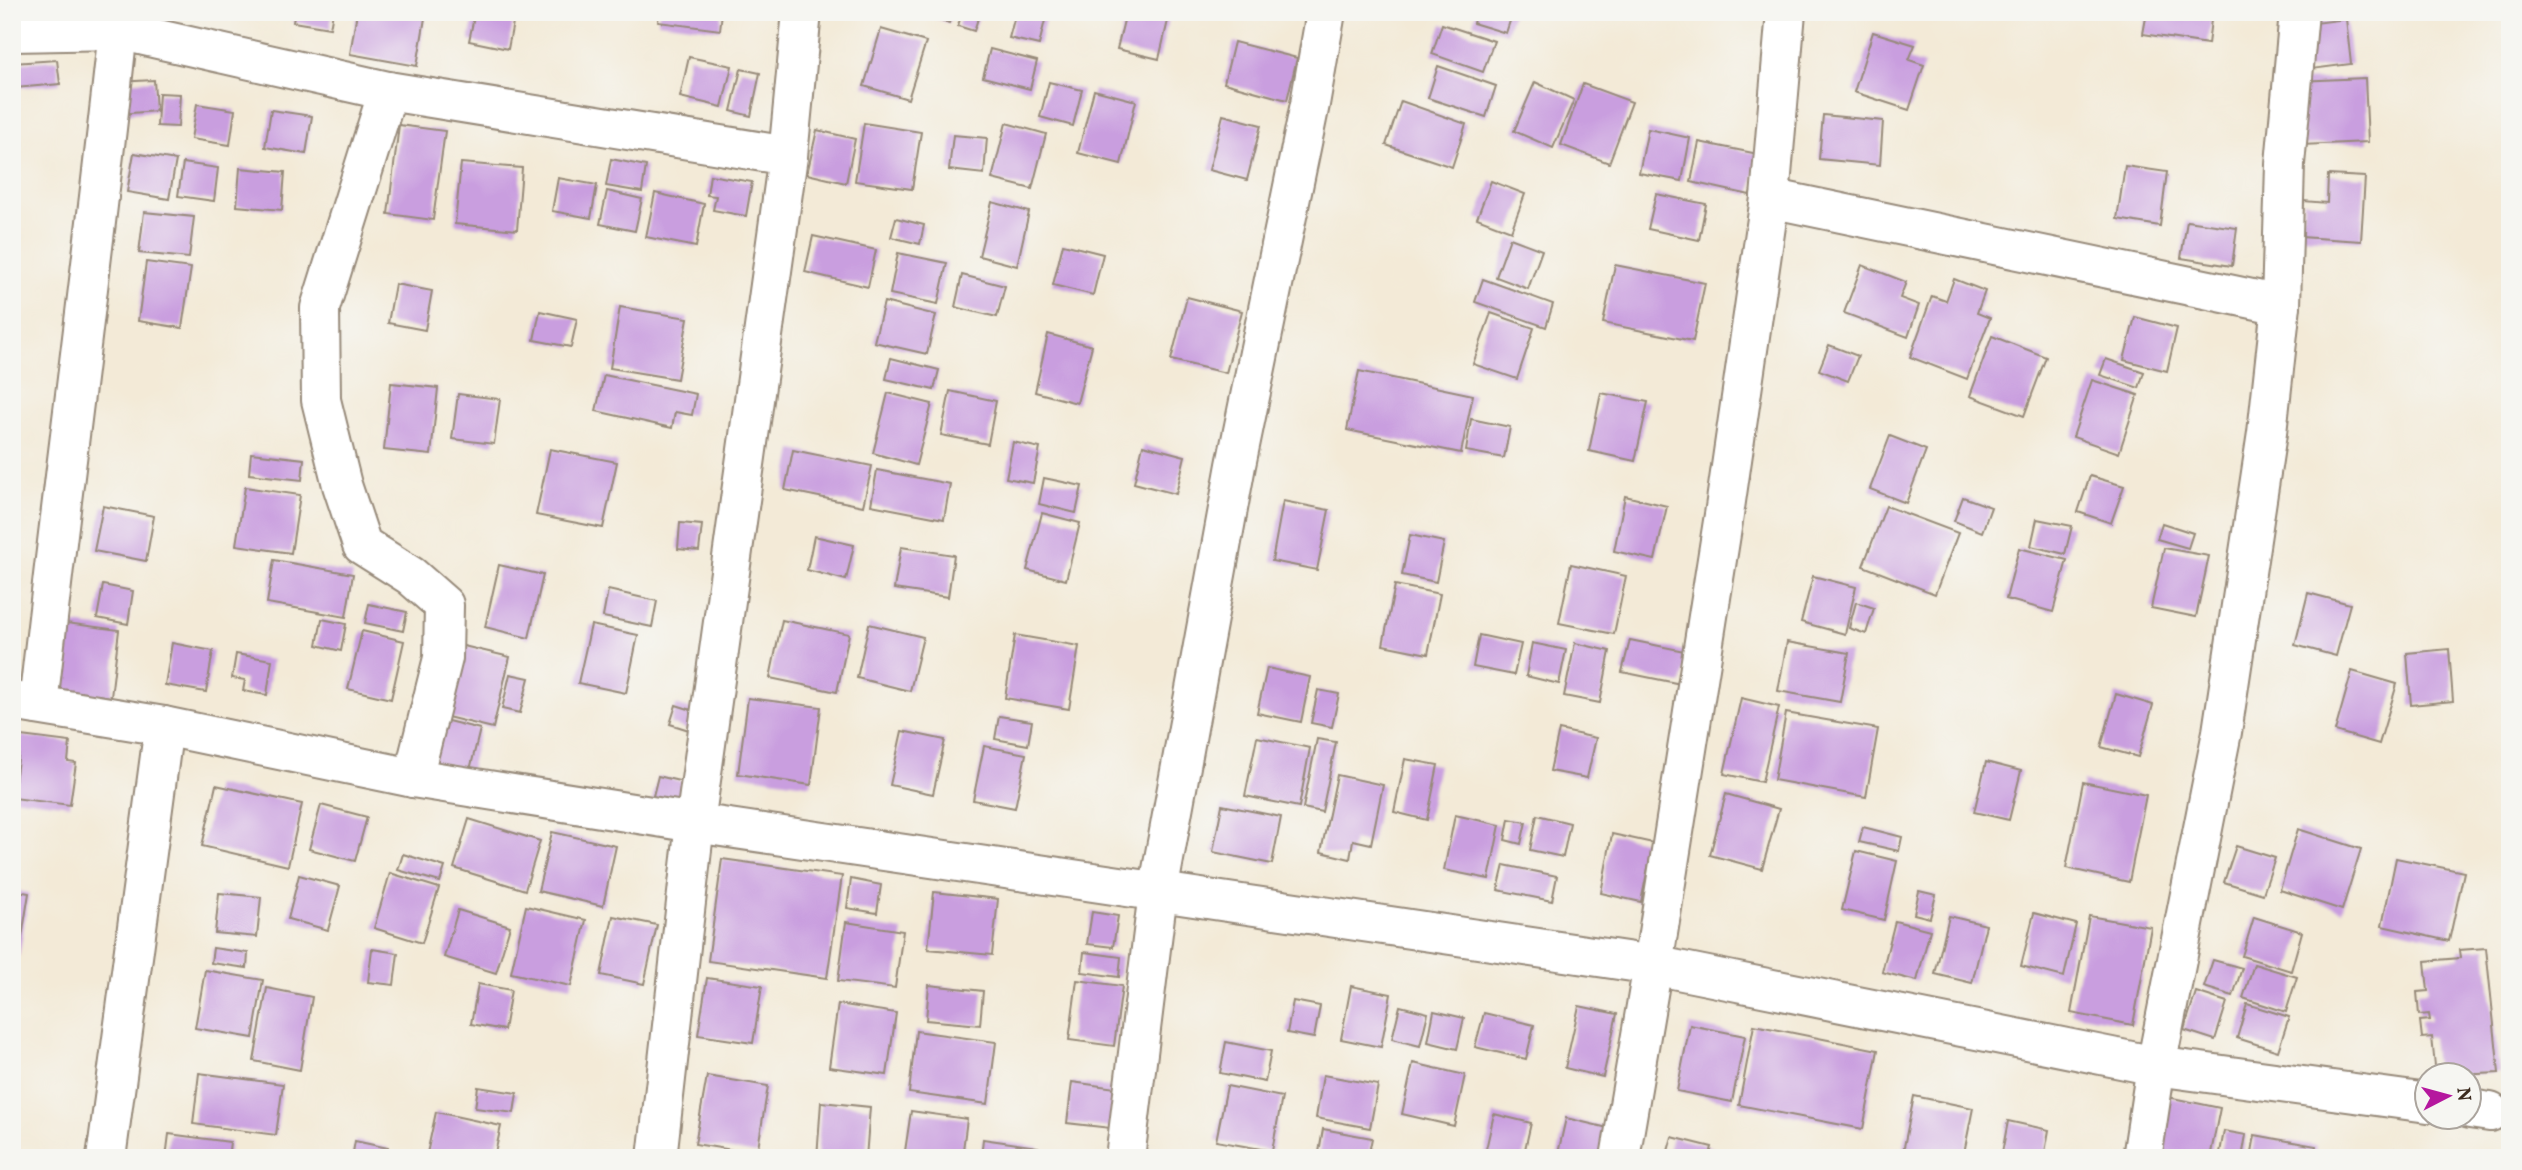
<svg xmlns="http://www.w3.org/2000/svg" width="2522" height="1170" viewBox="0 0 2522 1170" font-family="Vollkorn,serif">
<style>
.building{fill:#c99edf}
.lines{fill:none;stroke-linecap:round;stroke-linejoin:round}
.minor-casing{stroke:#978a7a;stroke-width:42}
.minor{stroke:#fff;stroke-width:38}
</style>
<rect width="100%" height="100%" fill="#f6f6f2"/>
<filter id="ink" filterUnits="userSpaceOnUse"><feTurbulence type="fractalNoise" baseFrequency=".0143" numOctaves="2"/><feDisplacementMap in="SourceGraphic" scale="14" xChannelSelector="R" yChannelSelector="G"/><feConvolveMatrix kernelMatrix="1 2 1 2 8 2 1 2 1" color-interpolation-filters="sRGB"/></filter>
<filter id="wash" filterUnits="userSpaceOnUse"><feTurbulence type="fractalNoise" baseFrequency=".00686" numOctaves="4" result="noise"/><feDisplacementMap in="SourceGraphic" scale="28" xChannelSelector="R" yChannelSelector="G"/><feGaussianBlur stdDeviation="1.57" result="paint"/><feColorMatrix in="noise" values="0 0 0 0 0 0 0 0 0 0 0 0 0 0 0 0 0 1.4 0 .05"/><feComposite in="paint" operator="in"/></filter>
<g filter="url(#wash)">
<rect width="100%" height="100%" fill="#f3ead7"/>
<g id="blocks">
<!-- building -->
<g class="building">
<polygon points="295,12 333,12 330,28 293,22"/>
<polygon points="357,12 426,12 417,66 350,54"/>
<polygon points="475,12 515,12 508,49 469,41"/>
<polygon points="659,12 722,12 720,30 658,22"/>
<polygon points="916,12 953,12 949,23"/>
<polygon points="962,12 980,12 974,31 958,26"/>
<polygon points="1016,12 1047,12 1039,45 1009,38"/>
<polygon points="1126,12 1170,12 1159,59 1117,49"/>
<polygon points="1476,12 1513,12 1506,33 1473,23"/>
<polygon points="2147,12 2212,12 2208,44 2143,34"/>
<polygon points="2346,19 2351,64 2304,70 2299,25"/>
<polygon points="1442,24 1494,41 1483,72 1432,54"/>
<polygon points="881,29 926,42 908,99 864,86"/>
<polygon points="1873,32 1915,45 1909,60 1924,65 1909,110 1854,92"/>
<polygon points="1234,42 1297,58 1287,100 1224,83"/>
<polygon points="990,49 1037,61 1030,89 983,77"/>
<polygon points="689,57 732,66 722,107 680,97"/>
<polygon points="57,60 60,84 15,88 13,63"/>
<polygon points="1438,66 1496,86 1486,117 1428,98"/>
<polygon points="741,69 760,73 751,116 731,111"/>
<polygon points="2365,78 2368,142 2301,145 2298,81"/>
<polygon points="154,80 156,111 119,114 117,82"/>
<polygon points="1049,82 1082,90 1073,126 1040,117"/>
<polygon points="1535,82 1574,100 1553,148 1514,131"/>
<polygon points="1583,84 1632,102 1609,163 1561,145"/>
<polygon points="1094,90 1136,101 1121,164 1078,153"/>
<polygon points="159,93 180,94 178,127 157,126"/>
<polygon points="1401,101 1466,124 1452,167 1386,145"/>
<polygon points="197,104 235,110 230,145 191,139"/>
<polygon points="271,110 312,116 306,154 265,147"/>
<polygon points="1223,115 1261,125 1247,180 1209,170"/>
<polygon points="1823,115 1883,121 1880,165 1819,159"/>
<polygon points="864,123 921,132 912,189 855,181"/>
<polygon points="1006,123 1046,134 1032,189 992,179"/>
<polygon points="399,125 445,131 433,220 388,214"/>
<polygon points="1648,129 1690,138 1682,181 1639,173"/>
<polygon points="817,130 855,139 846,183 807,174"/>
<polygon points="953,135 987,138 984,174 949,170"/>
<polygon points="1699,142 1758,154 1750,195 1691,182"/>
<polygon points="134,153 176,160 169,199 127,192"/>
<polygon points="611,159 646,166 642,192 606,186"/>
<polygon points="183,163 218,168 214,201 178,196"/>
<polygon points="461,163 522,168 517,230 455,224"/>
<polygon points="2125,166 2167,172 2160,226 2117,219"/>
<polygon points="240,168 285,172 282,210 237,206"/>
<polygon points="710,175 752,182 746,216 713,210 716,196 707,195"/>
<polygon points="2328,175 2365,177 2361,241 2301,237 2304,201 2327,203"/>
<polygon points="558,178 597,185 591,218 552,211"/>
<polygon points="1491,181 1525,194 1511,231 1477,218"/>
<polygon points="607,191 642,199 635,231 600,224"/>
<polygon points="655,193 704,204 696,247 646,237"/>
<polygon points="1656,194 1706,204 1699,240 1648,229"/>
<polygon points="992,202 1029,212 1017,266 979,256"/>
<polygon points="144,212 194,217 189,258 139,253"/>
<polygon points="896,218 924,225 920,244 891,237"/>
<polygon points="2187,221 2237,228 2232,266 2181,258"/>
<polygon points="813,236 876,250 868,287 805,272"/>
<polygon points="1510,238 1542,250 1528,289 1496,277"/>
<polygon points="1063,244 1103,254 1093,295 1053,285"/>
<polygon points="898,253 947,263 938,304 890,294"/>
<polygon points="146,262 191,268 182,328 138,321"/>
<polygon points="1615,265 1705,283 1693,341 1603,323"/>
<polygon points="1862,265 1906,282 1900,298 1919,305 1908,337 1844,313"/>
<polygon points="962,275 1005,286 997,317 955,307"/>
<polygon points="1483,279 1553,304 1546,327 1475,302"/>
<polygon points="1954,279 1985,291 1977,313 1990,318 1967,379 1910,357 1932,296 1946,301"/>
<polygon points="395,284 432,291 425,330 388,323"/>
<polygon points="1187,297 1242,311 1226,373 1171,360"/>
<polygon points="884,302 936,315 927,354 874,342"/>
<polygon points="620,307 688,318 677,379 610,368"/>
<polygon points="540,311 577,319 571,347 534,340"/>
<polygon points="1491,313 1534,328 1517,379 1473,364"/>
<polygon points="2135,317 2177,328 2167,371 2124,360"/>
<polygon points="1048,334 1092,346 1077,403 1035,392"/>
<polygon points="1992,336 2046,357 2024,416 1970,396"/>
<polygon points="1829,345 1858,356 1848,381 1819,370"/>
<polygon points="891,358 939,370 934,390 886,379"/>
<polygon points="2106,359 2144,372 2139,388 2100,375"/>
<polygon points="1359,371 1473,395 1461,453 1347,430"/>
<polygon points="604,375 696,394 692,415 675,412 672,428 596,411"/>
<polygon points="2092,380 2138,395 2119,453 2073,437"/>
<polygon points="391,383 438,388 431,455 384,450"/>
<polygon points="950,391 996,401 988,444 941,435"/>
<polygon points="888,393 932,404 916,465 873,453"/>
<polygon points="1601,393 1648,402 1635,461 1589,451"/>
<polygon points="458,394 500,399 494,444 452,439"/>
<polygon points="1471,419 1510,427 1504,458 1466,451"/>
<polygon points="1890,436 1926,450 1906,503 1870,489"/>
<polygon points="1013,442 1040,448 1033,483 1006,478"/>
<polygon points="1143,445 1185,456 1176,494 1134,483"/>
<polygon points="550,449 617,462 603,528 536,515"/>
<polygon points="793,450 872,466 863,506 785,490"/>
<polygon points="251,453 304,459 302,480 249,474"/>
<polygon points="877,470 950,484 944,519 871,505"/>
<polygon points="2090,476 2124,486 2111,523 2078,512"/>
<polygon points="1044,478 1082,486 1076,513 1039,504"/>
<polygon points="245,487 300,495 291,553 236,545"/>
<polygon points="1625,496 1667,506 1655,560 1614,551"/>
<polygon points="1963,497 1991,507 1982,532 1954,521"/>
<polygon points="1283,501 1329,510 1317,570 1272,561"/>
<polygon points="103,506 154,516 146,561 94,551"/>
<polygon points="1886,506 1958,533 1935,594 1863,566"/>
<polygon points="1042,513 1080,523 1066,580 1027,570"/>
<polygon points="2037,519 2072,526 2065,554 2031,546"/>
<polygon points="680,523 702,525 699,551 678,549"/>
<polygon points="2162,523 2193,533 2188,548 2157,539"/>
<polygon points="1410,535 1444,542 1436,582 1402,575"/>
<polygon points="814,536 854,545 846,580 807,570"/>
<polygon points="901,547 954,555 948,597 894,589"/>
<polygon points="2019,548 2067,560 2053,612 2006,599"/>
<polygon points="2164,548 2209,556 2196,617 2151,608"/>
<polygon points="274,560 353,574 346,617 267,603"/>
<polygon points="1571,564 1626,576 1614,634 1559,623"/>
<polygon points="499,565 543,575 529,638 485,627"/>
<polygon points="1813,576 1856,587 1845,634 1801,622"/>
<polygon points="103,585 133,591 128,624 97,618"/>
<polygon points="1395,585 1440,594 1428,654 1383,645"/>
<polygon points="608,590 657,601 652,627 603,617"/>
<polygon points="2308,593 2350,604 2336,656 2295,645"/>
<polygon points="1856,602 1874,608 1866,634 1849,628"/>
<polygon points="369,604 407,612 403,631 365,623"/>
<polygon points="322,619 346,624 341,651 317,645"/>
<polygon points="782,620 849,634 837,692 770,678"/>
<polygon points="59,622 119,630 111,697 49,689"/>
<polygon points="869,624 923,637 910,691 857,678"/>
<polygon points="591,625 638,635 626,693 578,683"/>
<polygon points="362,631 404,641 391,699 348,689"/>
<polygon points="1015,635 1079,646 1069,709 1005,698"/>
<polygon points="1479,635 1521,644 1514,675 1473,667"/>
<polygon points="1630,640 1689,652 1681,684 1622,672"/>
<polygon points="1787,642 1849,653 1840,702 1778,691"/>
<polygon points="172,643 213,651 206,692 165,685"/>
<polygon points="1532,643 1566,650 1559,684 1526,676"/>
<polygon points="1575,643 1610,651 1600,703 1564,696"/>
<polygon points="455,644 510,657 493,728 439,715"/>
<polygon points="2449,649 2453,701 2411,705 2407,653"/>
<polygon points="236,654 272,660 267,695 243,691 245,680 232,678"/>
<polygon points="1267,668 1310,677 1301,722 1257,713"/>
<polygon points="2352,671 2397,684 2379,744 2335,731"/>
<polygon points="510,674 529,678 520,713 502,709"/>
<polygon points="1318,690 1339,694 1332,727 1311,723"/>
<polygon points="2116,694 2153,705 2138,757 2101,747"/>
<polygon points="748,698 821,707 811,785 738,774"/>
<polygon points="1741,698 1779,707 1762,782 1724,774"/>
<polygon points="676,705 698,712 692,731 670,724"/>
<polygon points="1786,713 1878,729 1866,797 1774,780"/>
<polygon points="999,716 1032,721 1028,745 995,739"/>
<polygon points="440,719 480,729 470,770 430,761"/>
<polygon points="1559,730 1596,738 1587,778 1550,771"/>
<polygon points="902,731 945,740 933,794 890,785"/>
<polygon points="21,736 70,742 68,762 76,763 70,805 13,798"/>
<polygon points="1257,737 1310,748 1299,807 1245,796"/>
<polygon points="1317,739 1336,742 1322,812 1303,808"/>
<polygon points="984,746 1026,754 1015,808 973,800"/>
<polygon points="1405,759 1438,765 1427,820 1394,812"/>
<polygon points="1986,762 2021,771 2009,820 1974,812"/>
<polygon points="1337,775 1383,785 1371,844 1353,840 1350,859 1321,852"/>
<polygon points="658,776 692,784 686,809 652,800"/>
<polygon points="2083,782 2146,795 2129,882 2066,868"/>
<polygon points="216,785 302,804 288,866 202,846"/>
<polygon points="1726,794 1779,809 1762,869 1710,855"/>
<polygon points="321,805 367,817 355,861 309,849"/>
<polygon points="1222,805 1281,817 1272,864 1213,852"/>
<polygon points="1455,815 1500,825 1489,879 1444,870"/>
<polygon points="1537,815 1570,823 1563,857 1530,850"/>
<polygon points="469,819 540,841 525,890 454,868"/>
<polygon points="1509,819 1526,822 1521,844 1505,840"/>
<polygon points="1863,827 1902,837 1899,851 1859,842"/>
<polygon points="2298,829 2361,849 2342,910 2280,890"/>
<polygon points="552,832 616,846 603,906 538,891"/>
<polygon points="1612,834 1653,843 1641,902 1601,893"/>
<polygon points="2236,846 2275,858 2263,894 2224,882"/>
<polygon points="1856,851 1897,861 1884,920 1842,910"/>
<polygon points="403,854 445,867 440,882 398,870"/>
<polygon points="2396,858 2464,872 2449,941 2382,926"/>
<polygon points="722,859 842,876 827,978 708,961"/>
<polygon points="1504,865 1557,876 1552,901 1498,890"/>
<polygon points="390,873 439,888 422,943 374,928"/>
<polygon points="299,875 340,886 328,930 288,919"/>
<polygon points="851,879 881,885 877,913 847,908"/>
<polygon points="12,890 29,893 19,956 12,955"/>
<polygon points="1919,891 1936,895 1930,918 1914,914"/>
<polygon points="934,892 998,899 992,955 928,949"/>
<polygon points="219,893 261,897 257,937 215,933"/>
<polygon points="526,906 586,920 571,986 511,973"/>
<polygon points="458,910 510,926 496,973 444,957"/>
<polygon points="1092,912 1118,916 1113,947 1087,944"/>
<polygon points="2034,913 2076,924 2064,977 2021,966"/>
<polygon points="613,916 657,925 644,984 601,975"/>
<polygon points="1949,916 1986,925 1972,983 1935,974"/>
<polygon points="2089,916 2151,927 2133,1025 2071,1013"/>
<polygon points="2254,917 2302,932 2291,971 2242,956"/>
<polygon points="1895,921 1930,930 1917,981 1882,972"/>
<polygon points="846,922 903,931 895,988 838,981"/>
<polygon points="213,948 248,953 247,968 211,963"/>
<polygon points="2486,948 2499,1073 2436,1076 2432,1037 2422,1038 2420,1021 2430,1020 2429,1014 2419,1015 2417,992 2428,991 2425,961 2460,958 2459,950"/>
<polygon points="372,949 398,953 394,985 368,982"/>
<polygon points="1084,952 1121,957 1119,977 1082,972"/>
<polygon points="2213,960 2242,968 2233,996 2204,987"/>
<polygon points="2254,964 2297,977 2286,1012 2243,998"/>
<polygon points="205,970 263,980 253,1038 195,1028"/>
<polygon points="707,978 762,986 753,1043 698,1035"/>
<polygon points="1077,980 1122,986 1114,1046 1069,1040"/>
<polygon points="478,984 511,990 504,1030 471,1024"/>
<polygon points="929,985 983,991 980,1025 926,1020"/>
<polygon points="1351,986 1391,994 1381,1047 1341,1039"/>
<polygon points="267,988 312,997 300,1070 254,1061"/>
<polygon points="2196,992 2227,1002 2215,1040 2184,1030"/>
<polygon points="1293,1001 1320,1006 1314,1038 1287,1033"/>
<polygon points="838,1004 896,1013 887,1075 829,1067"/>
<polygon points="2247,1004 2289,1017 2278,1051 2237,1038"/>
<polygon points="1400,1006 1428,1013 1420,1046 1392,1039"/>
<polygon points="1579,1006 1617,1014 1603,1077 1565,1068"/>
<polygon points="1434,1011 1464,1018 1457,1049 1428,1042"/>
<polygon points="1484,1013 1534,1025 1526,1059 1475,1047"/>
<polygon points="1690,1025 1745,1036 1732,1102 1677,1091"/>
<polygon points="1754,1025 1878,1050 1863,1129 1739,1105"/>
<polygon points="916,1031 996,1042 988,1104 909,1093"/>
<polygon points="1226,1042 1271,1051 1265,1082 1220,1073"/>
<polygon points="1413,1063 1465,1075 1454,1126 1402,1114"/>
<polygon points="199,1073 283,1084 276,1135 193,1124"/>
<polygon points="1323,1075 1378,1085 1370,1128 1316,1118"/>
<polygon points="707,1076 768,1086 757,1154 695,1144"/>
<polygon points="1072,1082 1116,1088 1110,1128 1067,1123"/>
<polygon points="1227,1086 1282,1097 1272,1151 1216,1141"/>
<polygon points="478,1087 517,1093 514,1113 475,1108"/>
<polygon points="1914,1096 1973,1108 1963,1158 1933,1158 1903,1152"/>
<polygon points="2168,1097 2220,1108 2210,1158 2156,1158"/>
<polygon points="821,1102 870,1107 866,1158 817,1158"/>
<polygon points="911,1111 967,1119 962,1158 904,1158"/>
<polygon points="436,1112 501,1126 494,1158 426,1158"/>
<polygon points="1494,1114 1531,1123 1523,1158 1484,1158"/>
<polygon points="1566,1118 1608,1128 1602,1158 1557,1158"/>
<polygon points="2008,1121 2049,1130 2044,1158 2001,1158"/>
<polygon points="1323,1129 1372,1138 1368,1158 1318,1158"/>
<polygon points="2224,1131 2246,1135 2242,1158 2219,1158"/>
<polygon points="169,1134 230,1142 228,1158 166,1158"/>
<polygon points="2255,1135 2316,1146 2314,1158 2251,1158"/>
<polygon points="1672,1137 1712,1147 1709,1158 1666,1158"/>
<polygon points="983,1139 1038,1147 1036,1158 981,1158"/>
<polygon points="355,1141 388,1148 386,1158 352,1158"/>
<polygon points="2395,1149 2439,1156 2439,1158 2394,1158"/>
</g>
</g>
</g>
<g filter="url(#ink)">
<use href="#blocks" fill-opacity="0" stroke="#978a7a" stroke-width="2"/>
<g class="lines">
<!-- minor casing -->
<g class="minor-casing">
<g id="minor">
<polyline points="12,32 118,30 388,91 788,156"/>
<polyline points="388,91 320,308 321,400 342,485 362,545 411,576 444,605 443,658 413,778"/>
<polyline points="1770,198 2281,305"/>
<polyline points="12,701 164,726 413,778 695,823 1653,965 2156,1066 2428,1103"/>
<path d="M38 705C63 480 94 255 118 30"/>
<polyline points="2470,1109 2490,1112"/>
<polyline points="106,1158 164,726"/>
<polyline points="657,1158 695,823 788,156 802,12"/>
<polyline points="1125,1158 1158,892 1236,465 1310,104 1326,12"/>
<polyline points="1620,1158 1653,965 1724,515 1770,198 1786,12"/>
<polyline points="2142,1158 2156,1066 2222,732 2267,433 2281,305 2285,164 2299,12"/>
</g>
</g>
<!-- minor -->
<use href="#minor" class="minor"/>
</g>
</g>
<!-- margin -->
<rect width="2522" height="1170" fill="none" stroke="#f6f6f2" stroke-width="42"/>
<!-- north arrow -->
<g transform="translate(2448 1096) rotate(84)"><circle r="33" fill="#f6f6f2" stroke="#aba49d" stroke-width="2"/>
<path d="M0-5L12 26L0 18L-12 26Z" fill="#b5179e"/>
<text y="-10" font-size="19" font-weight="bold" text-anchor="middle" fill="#3b2a1e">N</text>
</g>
</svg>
